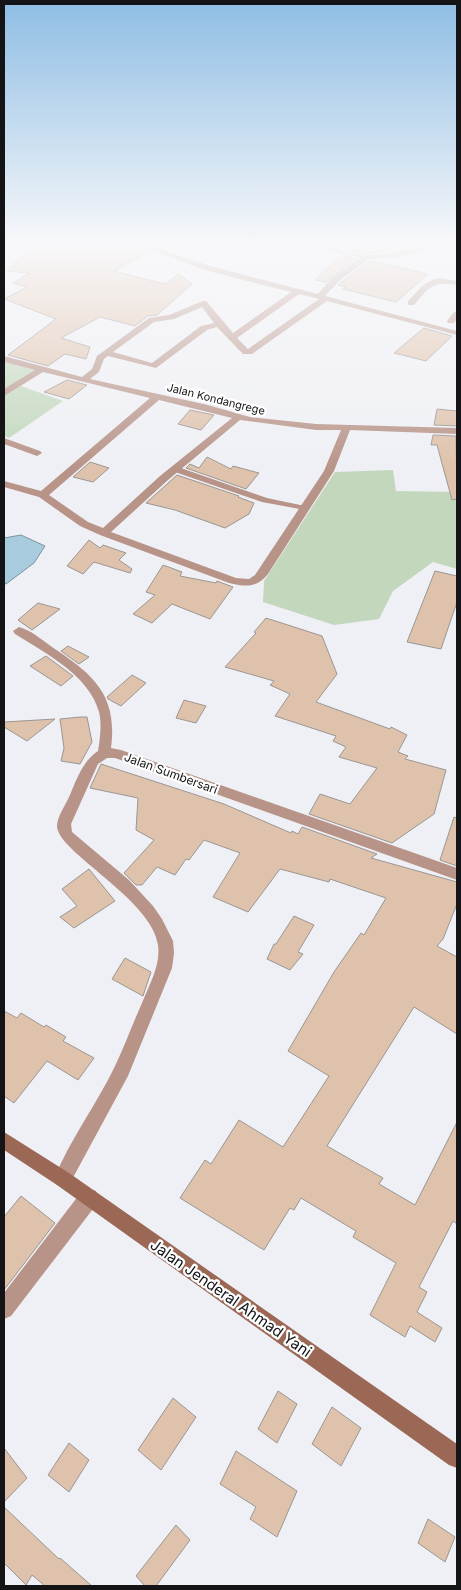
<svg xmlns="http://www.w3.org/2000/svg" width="461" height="1590" viewBox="0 0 461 1590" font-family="Inter,sans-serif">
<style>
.green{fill:#c2d7bc}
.water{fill:#a8cbdd;stroke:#7c94a1}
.building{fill:#dfc2ab;stroke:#9a9693}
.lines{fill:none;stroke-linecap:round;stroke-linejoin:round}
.service{fill:#b89488;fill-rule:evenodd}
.minor{fill:#b89488;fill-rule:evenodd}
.secondary{fill:#9b6856;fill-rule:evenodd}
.labels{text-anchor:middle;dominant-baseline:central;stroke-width:4.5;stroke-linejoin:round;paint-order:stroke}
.far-street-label{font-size:11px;fill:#141416;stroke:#fff}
.street-label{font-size:12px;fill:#141416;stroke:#fff}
.near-street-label{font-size:15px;fill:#141416;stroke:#fff}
</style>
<rect width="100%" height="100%" fill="#eff0f5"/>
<!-- green -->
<g class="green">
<polygon points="4,362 38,371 21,386 63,401 9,438 4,436"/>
<polygon points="393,470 396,491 457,492 457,569 433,562 393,591 379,619 334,625 263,602 264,581 335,472"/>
</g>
<!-- water -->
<polygon class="water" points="21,535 45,546 34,563 6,584 4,583 4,538"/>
<!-- building -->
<g class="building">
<polygon points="37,246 136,246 148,252 114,271 165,284 179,274 192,284 157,315 148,316 135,326 100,317 61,338 90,347 86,359 65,354 48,366 8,355 56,319 4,299 27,287 13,283 30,273 7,271 24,254"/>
<polygon points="351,246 390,246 382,252 367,253 347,250"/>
<polygon points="342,255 356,259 326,282 315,280"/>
<polygon points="369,261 372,261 428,274 396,302 343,289 346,287 338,285"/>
<polygon points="424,328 452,336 426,361 394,353"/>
<polygon points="67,380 87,385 69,399 44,392"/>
<polygon points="437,409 457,411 457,426 434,425"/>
<polygon points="190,410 214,415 201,430 178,424"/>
<polygon points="433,435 456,436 457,499 452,500 437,445 431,445"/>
<polygon points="207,457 231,469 233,466 259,473 246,489 186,468 190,464 199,468"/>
<polygon points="90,462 109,468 93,482 73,477"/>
<polygon points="177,475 239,496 238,497 254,503 249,514 225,528 175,510 146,503"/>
<polygon points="89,540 100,548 103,545 126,553 119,560 132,569 130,573 94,562 83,574 67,566"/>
<polygon points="163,565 182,572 180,576 216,583 217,581 233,587 210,619 172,604 152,623 133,614 155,595 146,592"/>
<polygon points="435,571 457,576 457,602 441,649 407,642"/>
<polygon points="38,603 60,609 32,630 18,620"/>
<polygon points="266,618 322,636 337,674 316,702 390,729 391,727 407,735 398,752 408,756 405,759 446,770 434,814 392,843 309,814 320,794 350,804 377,768 339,757 346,747 333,741 336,736 275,716 290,694 270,685 274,681 225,667 256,633 254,632"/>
<polygon points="68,646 89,657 79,664 61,651"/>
<polygon points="46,656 73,676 61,686 30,666"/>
<polygon points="132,675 146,683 121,706 108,699 107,697"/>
<polygon points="184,700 206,706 196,723 176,718"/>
<polygon points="80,717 87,717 92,742 80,764 61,761 64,748 60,719"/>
<polygon points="55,719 27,741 4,727 4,722"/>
<polygon points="101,764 224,804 291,833 292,831 298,834 302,827 377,854 371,858 457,882 457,904 443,939 437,946 457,957 457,1034 414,1007 327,1146 383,1178 379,1184 415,1205 457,1122 457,1224 453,1221 419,1287 427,1292 417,1312 442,1328 435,1342 410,1326 405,1337 370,1315 396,1263 353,1237 356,1231 301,1198 294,1210 290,1208 264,1250 180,1198 205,1160 211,1164 239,1120 283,1147 329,1076 288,1051 334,972 361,933 364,935 386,898 330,879 329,882 280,869 248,912 213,897 240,853 204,840 189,860 186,859 175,875 157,867 142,885 136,885 124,873 154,840 136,830 138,798 90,788"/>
<polygon points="454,817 457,818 457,866 440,860"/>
<polygon points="89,869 115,901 74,928 60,917 77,906 62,889"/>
<polygon points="294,916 314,925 298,952 303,954 290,970 267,959 274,944 276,944"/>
<polygon points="125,958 151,972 143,996 112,979"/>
<polygon points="4,1011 17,1018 21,1013 44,1027 46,1025 66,1037 63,1041 94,1058 78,1080 47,1061 14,1103 4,1096"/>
<polygon points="21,1196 55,1223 4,1290 4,1217"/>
<polygon points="278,1391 297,1404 277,1443 258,1429"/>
<polygon points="173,1398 196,1417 161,1470 138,1450"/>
<polygon points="332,1407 361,1428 341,1466 312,1444"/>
<polygon points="69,1443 89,1460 69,1492 48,1475"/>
<polygon points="4,1448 27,1478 4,1502"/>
<polygon points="236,1451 297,1491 277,1537 250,1519 256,1507 220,1484"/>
<polygon points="4,1507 59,1559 60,1558 92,1586 45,1586 32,1575 26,1585 4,1563"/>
<polygon points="428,1519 455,1537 445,1562 418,1543"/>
<polygon points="176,1525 190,1540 156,1586 145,1586 136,1576"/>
</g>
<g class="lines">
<!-- service -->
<polygon class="service" points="172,467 178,467 267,498 305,506 309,508 305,510 262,502 172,471"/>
<!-- minor -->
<g class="minor">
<path d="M138 246H150L214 267 318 294 332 278 360 258 314 246C332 246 349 254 367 255 392 256 416 246 440 246L398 257 368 259 338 282 325 296 457 331V335L327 301 252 354H243L217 327 207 330 156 368 108 356 104 359 99 372 90 379 208 405 250 417 316 424 457 428V434L350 430 334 471 268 574C257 588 245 587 229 583L100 535 80 526 39 497 4 487V481L41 491 150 398 43 372 4 396V389L35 370 4 362V356L82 377 92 369 97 356 149 318 169 315 203 301H206L233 333 291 292 208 271ZM299 294 319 299 248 349 237 338ZM202 307 214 323 201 326 152 363 113 352 154 322 174 319ZM159 400 232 418 160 476 103 528 88 522 49 495ZM240 420 316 430H341L324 471 255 575 249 579 236 578 111 532 168 480Z"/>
<path d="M440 278 457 281V285C432 281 430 287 414 305H408V301C418 291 425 280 440 278Z"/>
<polygon points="454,312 457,312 457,319 454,323 448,323 447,321"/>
<polygon points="4,438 40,451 42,453 37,456 4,444"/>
<path d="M19 627C31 630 42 640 52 647 93 674 118 695 111 748L121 750 457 868V880L115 758H107L98 764 71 824 72 832 129 880 153 906 162 919 173 941 174 953 172 968 128 1076 69 1185 63 1188 57 1185 54 1179C70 1139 97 1104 115 1066 125 1045 133 1023 142 1003 149 985 161 965 158 945 152 899 57 852 57 826 57 817 66 804 70 795 77 778 83 761 98 751 100 738 102 724 99 712 89 675 45 653 15 634L13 631Z"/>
<polygon points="89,1189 96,1191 98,1198 96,1205 11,1316 4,1319 4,1293 82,1191"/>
</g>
<!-- secondary -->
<polygon class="secondary" points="4,1132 69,1173 457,1444 457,1468 449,1465 57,1185 4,1150"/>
</g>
<!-- sky -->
<linearGradient id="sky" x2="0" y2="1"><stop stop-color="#8ebde4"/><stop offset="0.52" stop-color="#f8f8fa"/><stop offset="1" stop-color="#f8f8fa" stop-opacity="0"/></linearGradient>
<rect width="461" height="469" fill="url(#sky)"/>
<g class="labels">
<!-- far-street labels -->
<g class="far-street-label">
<text transform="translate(216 399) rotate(14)">Jalan Kondangrege</text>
</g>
<!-- street labels -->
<g class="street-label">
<text transform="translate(171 773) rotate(20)">Jalan Sumbersari</text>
</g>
<!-- near-street labels -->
<g class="near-street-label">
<text transform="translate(231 1298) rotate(35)">Jalan Jenderal Ahmad Yani</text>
</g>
</g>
<!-- border -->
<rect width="461" height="1590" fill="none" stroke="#141416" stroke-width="10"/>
</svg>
